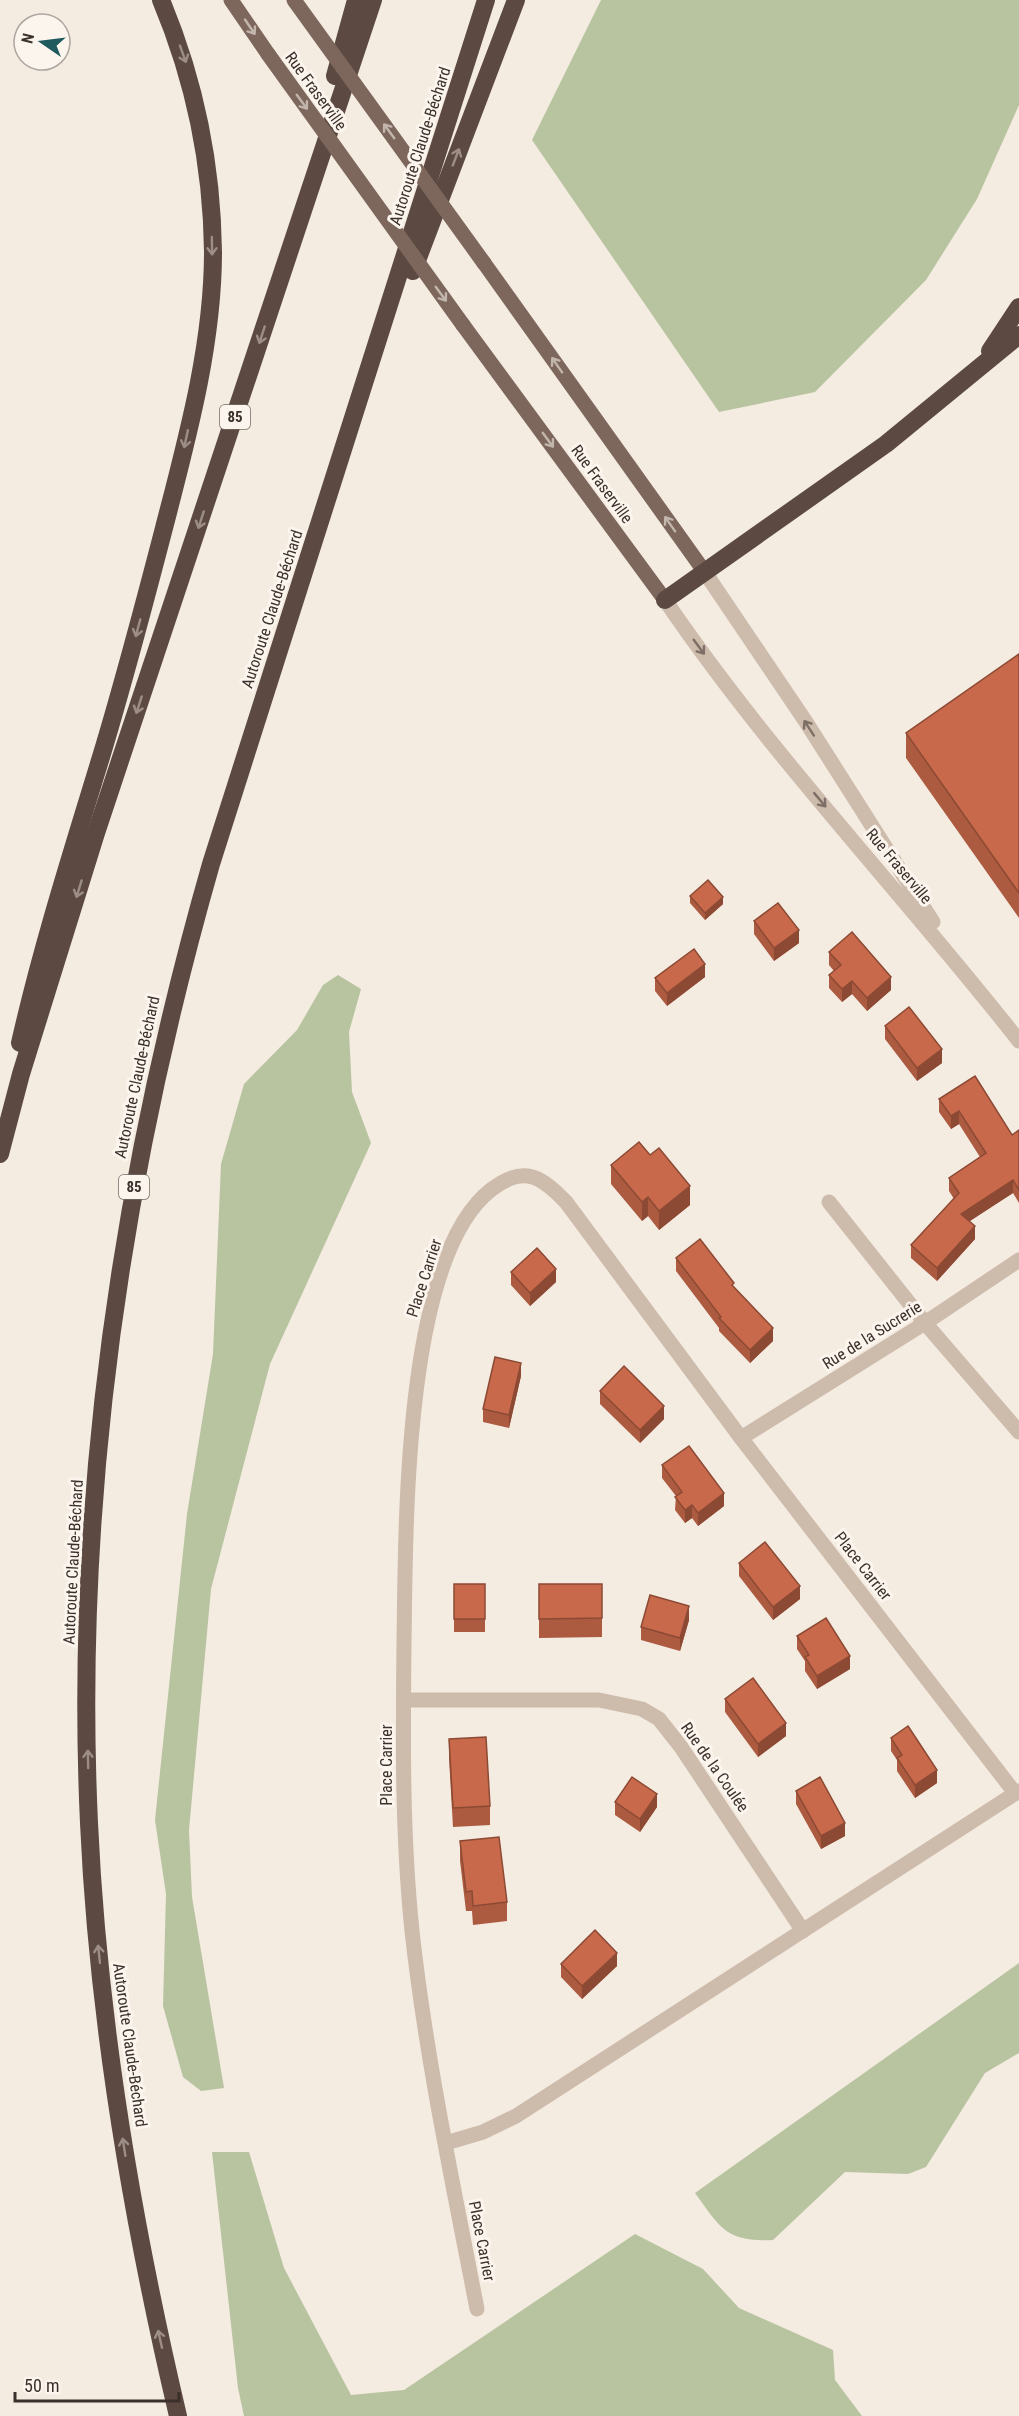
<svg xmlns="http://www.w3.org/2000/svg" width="1019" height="2416" viewBox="0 0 1019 2416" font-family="'Roboto Condensed',sans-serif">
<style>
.green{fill:#b8c4a0}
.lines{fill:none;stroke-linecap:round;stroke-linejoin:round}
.minor{stroke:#cdbbac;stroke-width:15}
.major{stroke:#7d675c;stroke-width:15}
.highway{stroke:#5c4a42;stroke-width:18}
.major-bridge{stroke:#7d675c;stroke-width:15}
.wall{fill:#ac5a40}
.shaded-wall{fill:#8c4a34}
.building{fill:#c8694b;stroke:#8c4a34;stroke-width:1.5}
.oneway{stroke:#c2b5ac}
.oneway2{stroke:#9c8e87}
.oneway3{stroke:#7d6f65}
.labels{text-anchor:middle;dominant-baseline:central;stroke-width:6;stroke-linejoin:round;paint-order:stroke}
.shield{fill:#fbf5ee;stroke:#756b66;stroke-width:1.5}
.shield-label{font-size:15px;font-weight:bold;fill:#3b302b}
.street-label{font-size:16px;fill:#3b302b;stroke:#fbf5ee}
</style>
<rect width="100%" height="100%" fill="#f4ebe1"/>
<!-- green -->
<g class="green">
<polygon points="601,0 1019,0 1019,105 977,199 926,280 815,392 719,412 532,140"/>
<polygon points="338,975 361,989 349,1032 352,1092 371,1143 270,1364 211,1589 189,1830 192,1897 224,2088 201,2091 183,2077 163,2006 166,1894 155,1820 187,1514 213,1354 221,1164 244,1084 297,1030 323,985"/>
<path d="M1019 1963V2053L985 2073 926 2167 908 2174 845 2172 773 2240C725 2242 721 2228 695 2193Z"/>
<polygon points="212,2152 249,2152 284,2268 351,2395 404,2390 635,2234 703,2269 739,2308 833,2350 835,2380 862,2416 244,2416 238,2388"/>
</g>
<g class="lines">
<!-- minor -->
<g class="minor">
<polyline points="704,571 806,722 933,922"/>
<path d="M665 600C771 756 903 893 1019 1041"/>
<polyline points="829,1202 925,1323 1019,1432"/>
<polyline points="741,1438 925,1323 1019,1260"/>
<polyline points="404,1700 599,1700 642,1709 659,1719 681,1747 803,1931"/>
<polyline points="446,2143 483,2132 516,2116 1019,1791"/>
<path d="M477 2309C453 2184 426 2058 412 1931 402 1834 403 1738 404 1641 406 1534 402 1257 492 1189 524 1165 541 1176 566 1202L741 1438 1015 1793"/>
</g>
<!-- major -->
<g class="major">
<polyline points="231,0 268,54"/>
<polyline points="484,263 704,571"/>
<polyline points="463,325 665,600"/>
</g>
<!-- highway -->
<g class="highway">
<polyline points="335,76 356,0"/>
<polyline points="413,271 516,0"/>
<polyline points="990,351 1019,307"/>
<polyline points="665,600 886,444 1019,335"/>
<path d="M20 1043C42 946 72 852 101 757 124 681 144 605 164 528 187 439 213 345 213 252 212 164 195 81 161 0"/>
<polyline points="0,1154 21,1074 96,833 373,0"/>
<path d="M178 2416C132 2221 98 2023 89 1823 74 1499 122 1175 211 864L486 0"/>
</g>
<!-- major-bridge -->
<g class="major-bridge">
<polyline points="294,0 484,263"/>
<polyline points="268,54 463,325"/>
</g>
</g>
<!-- wall -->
<g class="wall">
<polygon points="1019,654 1019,918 906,758 906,733"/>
<polygon points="690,896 723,904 705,920 690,903"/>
<polygon points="754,921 799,943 774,961 754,934"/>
<polygon points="829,952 891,990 867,1011 852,994 842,1002 829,988 829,975 834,971 829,965"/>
<polygon points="705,977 667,1006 655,991 655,978"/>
<polygon points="885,1026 942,1063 917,1081 885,1039"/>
<polygon points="939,1099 1012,1135 1019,1130 1019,1203 1013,1193 969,1221 975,1239 937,1281 911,1258 911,1245 954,1199 949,1191 949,1178 980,1157 959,1124 951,1129 939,1112"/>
<polygon points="611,1165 690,1205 659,1230 648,1216 642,1221 611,1184"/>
<polygon points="676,1258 734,1287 773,1341 750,1363 719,1331 719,1328 676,1271"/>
<polygon points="511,1272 556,1282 530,1306 511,1285"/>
<polygon points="521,1376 509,1428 483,1422 483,1409"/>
<polygon points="600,1391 664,1419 640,1443 600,1404"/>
<polygon points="662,1465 724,1506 698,1526 692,1518 685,1523 675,1510 676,1496 662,1478"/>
<polygon points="739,1563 800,1599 773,1620 739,1576"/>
<rect x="454" y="1584" width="31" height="48"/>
<polygon points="539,1584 602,1584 602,1637 539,1638"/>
<polygon points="689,1620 680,1651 641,1640 641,1627"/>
<polygon points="797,1636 850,1669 817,1689 805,1671 805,1661 797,1649"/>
<polygon points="725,1699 786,1736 758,1757 725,1712"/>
<polygon points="891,1738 937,1783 915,1798 897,1771 897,1760 891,1751"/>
<polygon points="449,1739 490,1806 490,1825 453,1827 449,1758"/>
<polygon points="796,1791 845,1836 821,1849 796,1804"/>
<polygon points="615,1802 657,1807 640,1832 615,1815"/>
<polygon points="460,1841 507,1902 507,1921 473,1925 472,1911 466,1911 460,1861"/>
<polygon points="561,1964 617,1966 582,1999 561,1977"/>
</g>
<!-- shaded-wall -->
<g class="shaded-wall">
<polygon points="723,897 723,904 705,920 705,913"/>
<polygon points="799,930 799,943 774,961 774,948"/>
<polygon points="705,964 705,977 667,1006 667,993"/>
<polygon points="891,977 891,990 867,1011 867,998"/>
<polygon points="852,981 852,994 842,1002 842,989"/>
<polygon points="942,1049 942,1063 917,1081 917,1068"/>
<polygon points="959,1111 959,1124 951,1129 951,1116"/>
<polygon points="1013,1180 1013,1193 961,1227 961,1214"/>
<polygon points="690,1186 690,1205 659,1230 659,1211"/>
<polygon points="648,1197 648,1216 642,1221 642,1202"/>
<polygon points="975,1226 975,1239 937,1281 937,1268"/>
<polygon points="556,1269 556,1282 530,1306 530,1293"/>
<polygon points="773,1328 773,1341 750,1363 750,1350"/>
<polygon points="521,1363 521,1376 509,1428 509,1415"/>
<polygon points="664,1406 664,1419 640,1443 640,1430"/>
<polygon points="724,1493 724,1506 698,1526 698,1513"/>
<polygon points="692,1505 692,1518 685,1523 685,1510"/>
<polygon points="800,1586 800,1599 773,1620 773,1607"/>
<polygon points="689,1606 689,1620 680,1651 680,1638"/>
<polygon points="850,1656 850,1669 817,1689 817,1676"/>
<polygon points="786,1723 786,1736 758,1757 758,1744"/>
<polygon points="937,1770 937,1783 915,1798 915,1785"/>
<polygon points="657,1794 657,1807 640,1832 640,1819"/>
<polygon points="845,1823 845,1836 821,1849 821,1836"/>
<polygon points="617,1953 617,1966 582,1999 582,1986"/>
</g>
<!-- building -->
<g class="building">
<polygon points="1019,654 1019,893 906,733"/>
<polygon points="708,880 723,897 705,913 690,896"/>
<polygon points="778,903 799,930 774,948 754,921"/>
<polygon points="852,932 891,977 867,998 852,981 842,989 829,975 841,965 829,952"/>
<polygon points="694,949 705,964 667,993 655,978"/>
<polygon points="909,1007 942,1049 917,1068 885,1026"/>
<polygon points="975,1076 1012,1135 1019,1130 1019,1190 1013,1180 961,1214 975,1226 937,1268 911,1245 959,1193 949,1178 986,1153 959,1111 951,1116 939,1099"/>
<polygon points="639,1142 650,1155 659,1148 690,1186 659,1211 648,1197 642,1202 611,1165"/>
<polygon points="700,1239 734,1283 732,1285 773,1328 750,1350 719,1318 721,1317 676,1258"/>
<polygon points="537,1248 556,1269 530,1293 511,1272"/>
<polygon points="495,1357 521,1363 509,1415 483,1409"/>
<polygon points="624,1366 664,1406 640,1430 600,1391"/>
<polygon points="689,1446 724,1493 698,1513 692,1505 685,1510 675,1497 682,1492 662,1465"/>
<polygon points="765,1542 800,1586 773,1607 739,1563"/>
<rect x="454" y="1584" width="31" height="35"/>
<polygon points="539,1584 602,1584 602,1618 539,1619"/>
<polygon points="650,1595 689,1606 680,1638 641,1627"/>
<polygon points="826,1618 850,1656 817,1676 805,1657 809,1655 797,1636"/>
<polygon points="753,1678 786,1723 758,1744 725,1699"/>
<polygon points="908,1726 937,1770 915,1785 897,1758 902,1755 891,1738"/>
<polygon points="486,1737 490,1806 453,1808 449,1739"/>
<polygon points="632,1777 657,1794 640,1819 615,1802"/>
<polygon points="820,1777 845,1823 821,1836 796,1791"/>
<polygon points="499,1837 507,1902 473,1906 472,1891 466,1892 460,1841"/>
<polygon points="595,1930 617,1953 582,1986 561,1964"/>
</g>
<!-- one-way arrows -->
<defs><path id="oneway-shaft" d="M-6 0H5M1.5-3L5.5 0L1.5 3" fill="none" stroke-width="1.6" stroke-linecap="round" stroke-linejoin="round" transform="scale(1.5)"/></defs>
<g class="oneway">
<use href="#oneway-shaft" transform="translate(250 27) rotate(56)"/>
<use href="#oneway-shaft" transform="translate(302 102) rotate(54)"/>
<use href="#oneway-shaft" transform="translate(389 131) rotate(-126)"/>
<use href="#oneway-shaft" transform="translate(441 294) rotate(54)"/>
<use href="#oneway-shaft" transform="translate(557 365) rotate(-125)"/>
<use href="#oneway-shaft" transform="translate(548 440) rotate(54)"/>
<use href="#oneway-shaft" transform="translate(670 524) rotate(-125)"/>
</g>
<g class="oneway2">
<use href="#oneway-shaft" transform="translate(183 54) rotate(70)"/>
<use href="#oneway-shaft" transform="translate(456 157) rotate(-69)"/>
<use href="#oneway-shaft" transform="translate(212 246) rotate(89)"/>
<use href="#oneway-shaft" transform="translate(262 335) rotate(108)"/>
<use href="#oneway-shaft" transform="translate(186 439) rotate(102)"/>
<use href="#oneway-shaft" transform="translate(201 520) rotate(108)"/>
<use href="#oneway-shaft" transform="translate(138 628) rotate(105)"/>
<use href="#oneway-shaft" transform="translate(139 705) rotate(108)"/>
<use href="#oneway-shaft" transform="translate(79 889) rotate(107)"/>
<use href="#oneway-shaft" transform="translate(88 1759) rotate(-91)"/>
<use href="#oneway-shaft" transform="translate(99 1954) rotate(-96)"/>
<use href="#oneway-shaft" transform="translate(124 2147) rotate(-99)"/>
<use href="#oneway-shaft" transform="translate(160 2339) rotate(-103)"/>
</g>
<g class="oneway3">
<use href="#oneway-shaft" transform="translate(699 647) rotate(54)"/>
<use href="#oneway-shaft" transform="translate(809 728) rotate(-123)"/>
<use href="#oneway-shaft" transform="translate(820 800) rotate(50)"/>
</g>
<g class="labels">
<!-- shield labels -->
<g class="shield">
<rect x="220" y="405" width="30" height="24" rx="4.5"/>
<rect x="119" y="1175" width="30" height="24" rx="4.5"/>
</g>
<g class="shield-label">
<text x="235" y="417">85</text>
<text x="134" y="1187">85</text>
</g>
<!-- street labels -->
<g class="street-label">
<text transform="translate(316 91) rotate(54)">Rue Fraserville</text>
<text transform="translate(420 146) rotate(-72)">Autoroute Claude-Béchard</text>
<text transform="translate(602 484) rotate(54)">Rue Fraserville</text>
<text transform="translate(272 609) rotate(-72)">Autoroute Claude-Béchard</text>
<text transform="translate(899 866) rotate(50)">Rue Fraserville</text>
<text transform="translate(137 1077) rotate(-78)">Autoroute Claude-Béchard</text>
<text transform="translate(424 1278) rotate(-72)">Place Carrier</text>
<text transform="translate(872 1335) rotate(-32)">Rue de la Sucrerie</text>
<text transform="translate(73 1562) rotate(-87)">Autoroute Claude-Béchard</text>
<text transform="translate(863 1566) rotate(52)">Place Carrier</text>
<text transform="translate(386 1765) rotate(-90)">Place Carrier</text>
<text transform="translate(715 1767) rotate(55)">Rue de la Coulée</text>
<text transform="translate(130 2045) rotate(82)">Autoroute Claude-Béchard</text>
<text transform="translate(482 2241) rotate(79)">Place Carrier</text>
</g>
</g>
<!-- north arrow -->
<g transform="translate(42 42) rotate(284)"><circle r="28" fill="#fbf5ee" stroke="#aea6a0" stroke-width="1.5"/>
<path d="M0-4.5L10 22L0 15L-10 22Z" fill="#1f5a5e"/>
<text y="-9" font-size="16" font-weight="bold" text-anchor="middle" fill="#3b302b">N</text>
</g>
<!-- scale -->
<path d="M15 2392v9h164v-9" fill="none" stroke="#3b302b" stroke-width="3"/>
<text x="24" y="2392" font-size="18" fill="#3b302b" stroke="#fbf5ee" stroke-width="4.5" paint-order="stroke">50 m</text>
</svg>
